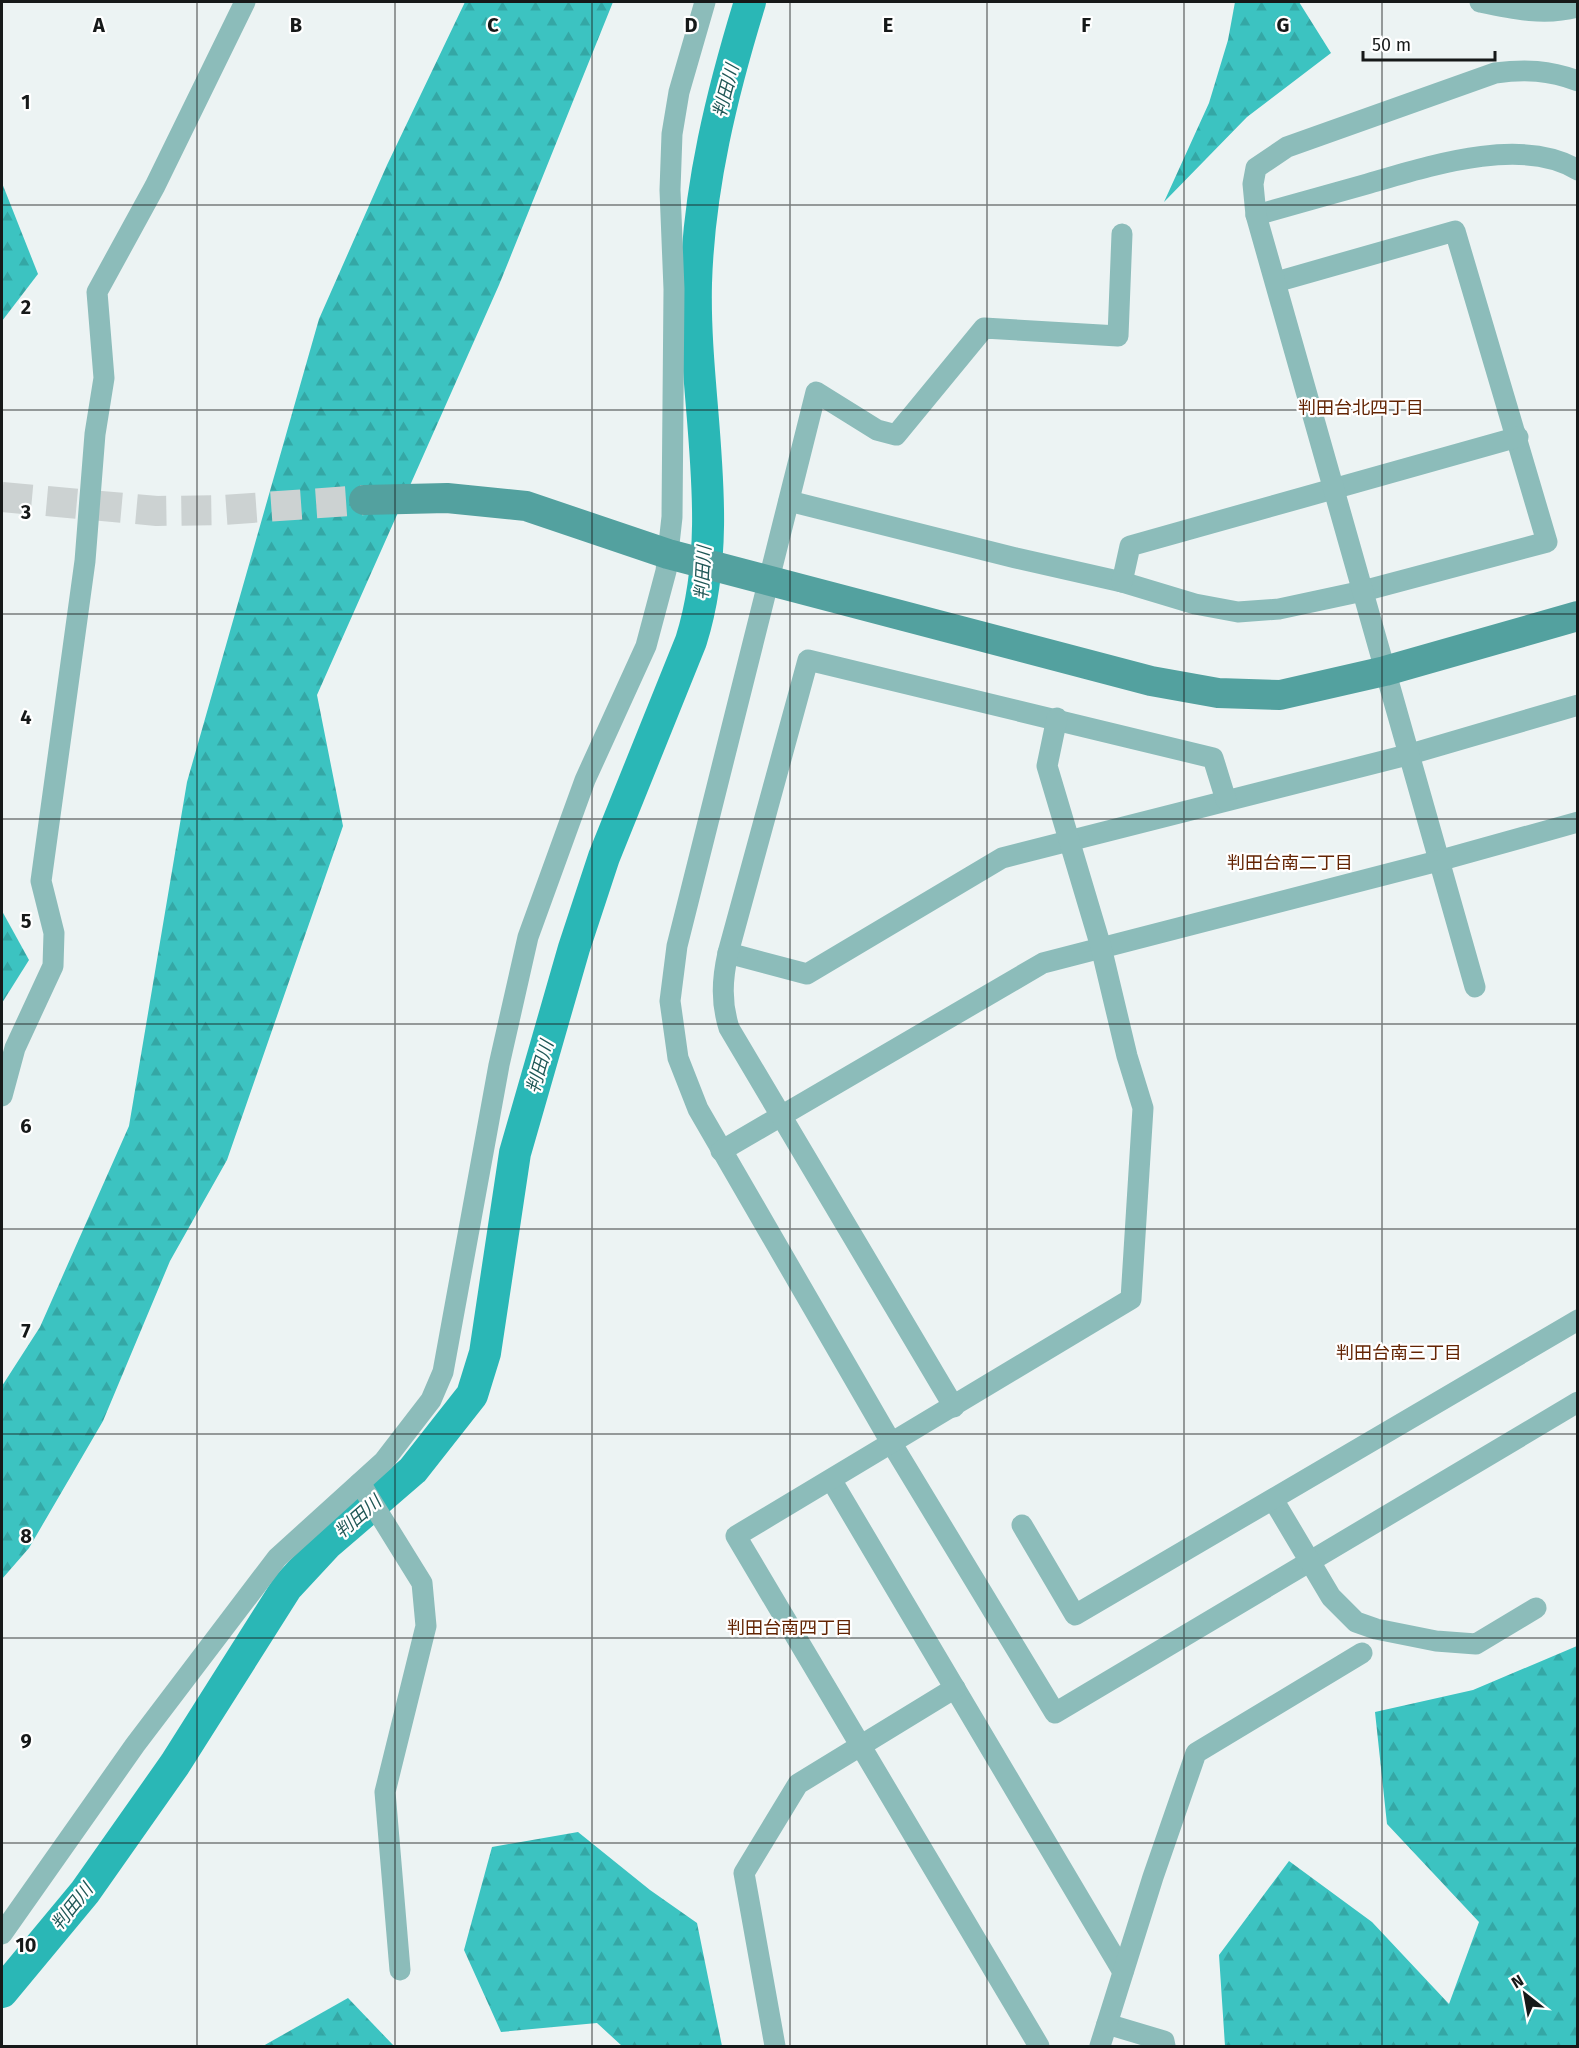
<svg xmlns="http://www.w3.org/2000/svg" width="1579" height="2048" viewBox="0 0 1579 2048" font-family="'Fira Sans','Noto Sans JP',sans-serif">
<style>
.forest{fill:url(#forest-firs)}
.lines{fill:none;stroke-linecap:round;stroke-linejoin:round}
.river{stroke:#2ab7b6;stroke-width:32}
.secondary-tunnel{stroke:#ccd2d2;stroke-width:30;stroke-dasharray:30 15;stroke-linecap:butt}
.street{stroke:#8cbcba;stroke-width:21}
.secondary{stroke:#53a19f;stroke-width:30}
.grid{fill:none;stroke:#161919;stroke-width:1.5;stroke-opacity:0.55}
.labels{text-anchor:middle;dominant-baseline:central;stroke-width:4.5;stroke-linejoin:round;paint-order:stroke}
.water-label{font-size:18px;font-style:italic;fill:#1f5756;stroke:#fff}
.neighbourhood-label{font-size:18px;fill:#632403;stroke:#fff}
.grid-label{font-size:20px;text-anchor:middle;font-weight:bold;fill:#161919;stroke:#fff;stroke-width:4.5;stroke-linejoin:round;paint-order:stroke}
</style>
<defs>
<pattern id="forest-firs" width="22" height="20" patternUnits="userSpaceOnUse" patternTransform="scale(1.5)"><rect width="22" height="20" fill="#3cc3c1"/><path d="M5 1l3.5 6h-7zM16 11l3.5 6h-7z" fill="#34a7a5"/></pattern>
</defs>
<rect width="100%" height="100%" fill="#ecf3f3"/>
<!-- forest -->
<g class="forest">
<polygon points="465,2 613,2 499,285 317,695 343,826 227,1160 170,1261 103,1421 29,1548 2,1579 2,1386 40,1327 129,1126 187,782 319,319 387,165"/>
<polygon points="1235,2 1299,2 1331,53 1247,117 1164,202 1209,103 1228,40"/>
<polygon points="2,183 38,274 2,321"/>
<polygon points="2,911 29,960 2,1003"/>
<polygon points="1577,1646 1577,2046 1225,2046 1219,1955 1289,1861 1372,1922 1449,2004 1479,1922 1387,1824 1375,1712 1473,1690"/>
<polygon points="578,1832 650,1890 697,1923 722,2046 622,2046 597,2023 501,2032 464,1950 492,1847"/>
<polygon points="348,1998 394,2046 263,2046"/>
</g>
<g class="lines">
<!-- river -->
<path class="river" d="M2 1992 85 1892 175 1764 287 1587 326 1545 413 1470 472 1395 485 1353 515 1153 574 948 604 857 691 641C728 524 693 402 696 283 699 186 722 93 750 2"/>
<!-- secondary-tunnel -->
<polyline class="secondary-tunnel" points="2,497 157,511 223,510 364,500"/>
<!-- street -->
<g class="street">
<path d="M1480 2C1513 9 1545 16 1578 7"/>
<path d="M1256 215C1293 205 1330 194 1367 184 1426 167 1521 135 1578 170"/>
<polyline points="1122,234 1118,336 984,328 896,435 877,430 816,392 677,946 670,1001 678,1058 698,1109 892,1444 1055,1713 1578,1402"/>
<polyline points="789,501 1016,558 1122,582 1195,604 1238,612 1279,609 1363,591 1547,542 1455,231 1276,282"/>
<polyline points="1122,582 1130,546 1518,437"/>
<polyline points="728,953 807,974 1002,858 1407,755 1578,705"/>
<path d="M1475 987 1256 215 1253 184 1256 168 1287 147 1495 73C1525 69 1549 70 1578 81"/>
<polyline points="2,1096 15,1048 53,966 54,933 41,881 85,561 95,434 104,378 97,292 155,186 245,2"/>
<polyline points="721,1151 1043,963 1438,861 1578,822"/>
<path d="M954 1407 729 1028C721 1002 722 980 728 953L808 660 1213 758 1226 800"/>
<polyline points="832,1481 1123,1972"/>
<polyline points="360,1483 422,1583 426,1626 385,1792 400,1970"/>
<polyline points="1274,1501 1331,1597 1356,1622 1376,1629 1436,1641 1476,1644 1536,1608"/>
<polyline points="1022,1525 1075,1615 1578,1320"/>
<polyline points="2,1934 135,1745 277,1558 384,1461 431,1400 443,1372 499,1065 528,937 585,780 646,646 666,571 672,517 674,289 670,190 672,134 679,92 705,2"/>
<polyline points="1107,2024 1164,2041 1165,2046"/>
<polyline points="775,2046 744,1873 798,1784 955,1688"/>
<polyline points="1039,2046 736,1536 1131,1299 1143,1108 1127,1056 1101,947 1047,766 1057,718"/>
<polyline points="1100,2046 1153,1877 1196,1753 1362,1653"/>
</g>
<!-- secondary -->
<polyline class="secondary" points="364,500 447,498 526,506 668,554 1151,681 1218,693 1280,695 1385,671 1578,616"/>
</g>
<!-- grid -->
<path class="grid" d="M197 2V2046M395 2V2046M592 2V2046M790 2V2046M987 2V2046M1184 2V2046M1382 2V2046M2 205H1578M2 410H1578M2 614H1578M2 819H1578M2 1024H1578M2 1229H1578M2 1434H1578M2 1638H1578M2 1843H1578"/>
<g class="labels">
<!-- water labels -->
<g class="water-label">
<text transform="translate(726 91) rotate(-75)">判田川</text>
<text transform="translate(703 573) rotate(-87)">判田川</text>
<text transform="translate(540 1067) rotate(-74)">判田川</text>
<text transform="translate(358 1517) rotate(-41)">判田川</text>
<text transform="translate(72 1907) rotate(-51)">判田川</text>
</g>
<!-- neighbourhood labels -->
<g class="neighbourhood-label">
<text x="1361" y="408">判田台北四丁目</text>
<text x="1290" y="863">判田台南二丁目</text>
<text x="1399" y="1353">判田台南三丁目</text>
<text x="790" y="1628">判田台南四丁目</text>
</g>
</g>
<g class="grid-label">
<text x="99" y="32">A</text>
<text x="296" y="32">B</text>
<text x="493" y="32">C</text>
<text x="691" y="32">D</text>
<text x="888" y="32">E</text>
<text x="1086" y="32">F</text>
<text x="1283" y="32">G</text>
<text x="26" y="109">1</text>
<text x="26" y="314">2</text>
<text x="26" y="519">3</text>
<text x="26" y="724">4</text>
<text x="26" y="928">5</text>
<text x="26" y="1133">6</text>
<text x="26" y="1338">7</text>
<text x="26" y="1543">8</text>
<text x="26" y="1748">9</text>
<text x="26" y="1952">10</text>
</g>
<!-- border -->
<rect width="1579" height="2048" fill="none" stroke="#161919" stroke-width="6"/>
<!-- north arrow -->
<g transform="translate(1525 1994) rotate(329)" stroke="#ffffff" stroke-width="4.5" paint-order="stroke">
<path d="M0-4.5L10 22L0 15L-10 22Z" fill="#161919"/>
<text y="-9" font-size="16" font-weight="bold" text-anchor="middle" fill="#161919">N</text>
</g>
<!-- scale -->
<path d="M1363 51v9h132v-9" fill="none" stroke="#161919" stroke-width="3"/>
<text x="1372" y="51" font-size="18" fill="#161919" stroke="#ffffff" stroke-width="4.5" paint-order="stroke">50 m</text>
</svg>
